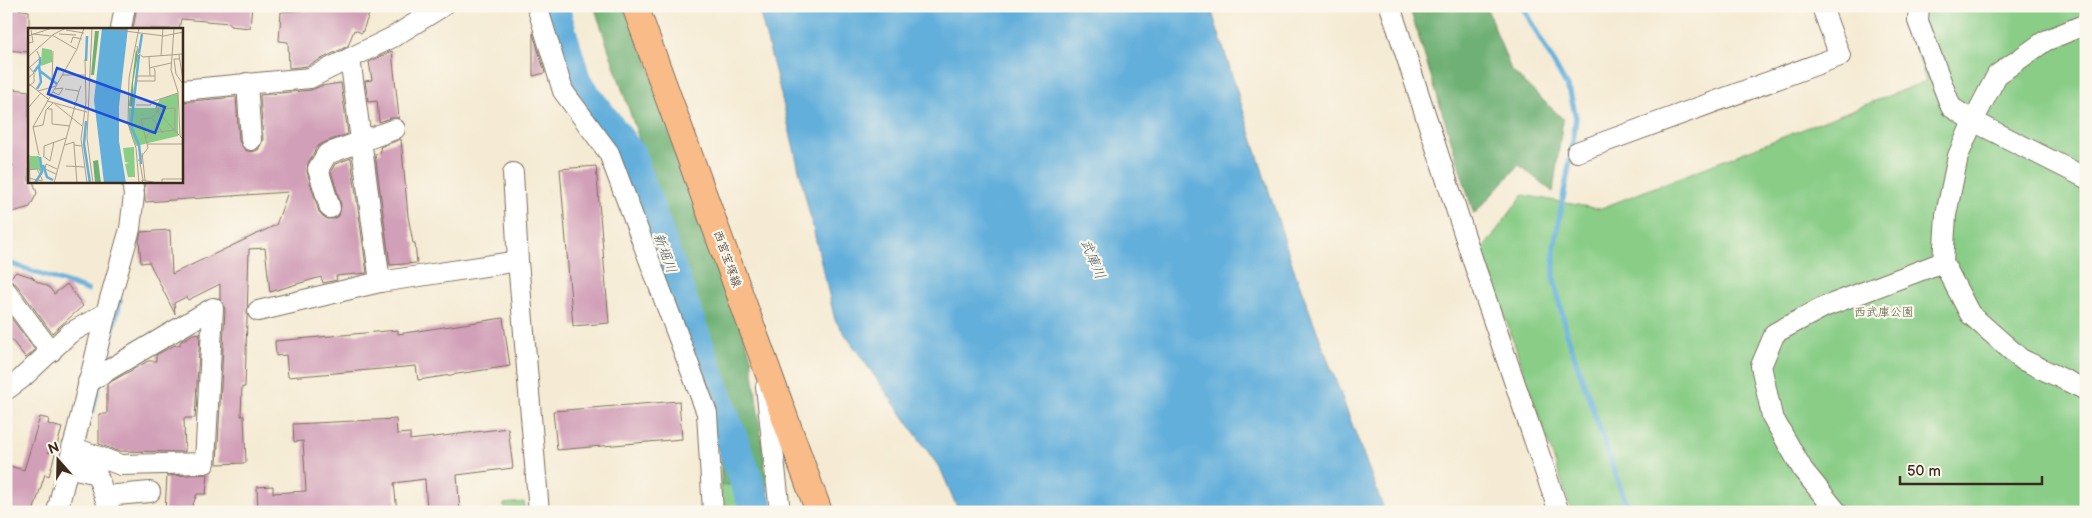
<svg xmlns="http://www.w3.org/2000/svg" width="2092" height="518" viewBox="0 0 2092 518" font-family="'Balsamiq Sans','Klee One',sans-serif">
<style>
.green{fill:#89cd87;stroke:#627c52}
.forest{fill:#6eb074;stroke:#546d49}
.water{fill:#62afdb;stroke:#4e6c7c}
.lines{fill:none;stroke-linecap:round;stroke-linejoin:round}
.stream{stroke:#62afdb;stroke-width:5.5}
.river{stroke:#62afdb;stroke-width:34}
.building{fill:#d19fb7}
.minor-casing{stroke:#7c6e5e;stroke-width:22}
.major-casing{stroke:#7c6e5e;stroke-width:28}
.minor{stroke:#fff;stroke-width:20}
.major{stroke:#f9bc89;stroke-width:26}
.labels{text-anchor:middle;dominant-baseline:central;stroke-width:4.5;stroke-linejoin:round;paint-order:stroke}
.street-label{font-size:12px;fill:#3b2a1e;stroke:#fbf7ec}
.park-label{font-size:12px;fill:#525b3e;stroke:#fbf7ec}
.water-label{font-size:14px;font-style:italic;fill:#495960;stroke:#fbf7ec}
.inset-river{fill:none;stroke:#62afdb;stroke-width:2.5}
.inset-road{fill:none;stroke:#ab9e8b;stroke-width:1}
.view{fill:#1d4ed8;fill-opacity:0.15;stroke:#1d4ed8;stroke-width:2.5}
.inset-edge{fill:none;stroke:#3b2a1e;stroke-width:2.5}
</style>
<rect width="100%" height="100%" fill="#fbf7ec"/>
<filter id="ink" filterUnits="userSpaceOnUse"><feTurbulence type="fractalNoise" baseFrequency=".02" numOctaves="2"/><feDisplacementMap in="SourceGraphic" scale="10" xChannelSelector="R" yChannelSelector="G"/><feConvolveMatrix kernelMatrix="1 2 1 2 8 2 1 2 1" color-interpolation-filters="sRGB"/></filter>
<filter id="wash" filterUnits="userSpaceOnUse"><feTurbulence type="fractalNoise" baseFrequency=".0096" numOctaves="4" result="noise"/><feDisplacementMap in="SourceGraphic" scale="20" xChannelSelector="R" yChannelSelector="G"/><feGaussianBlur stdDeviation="1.12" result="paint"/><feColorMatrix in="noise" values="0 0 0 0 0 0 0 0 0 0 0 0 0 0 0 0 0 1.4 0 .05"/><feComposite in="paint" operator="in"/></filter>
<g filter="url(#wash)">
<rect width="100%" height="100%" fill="#f5ebd4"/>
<!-- green -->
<g class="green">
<polygon points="1910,6 2086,6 2086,512 1572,512 1482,250 1523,195 1599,209 1926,81 1905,14"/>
<polygon points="742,482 750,512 722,512 721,486"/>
<polygon points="524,502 525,512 505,512 504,504"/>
</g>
<!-- forest -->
<g class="forest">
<polygon points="594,6 628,6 751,357 771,512 762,512 751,480 721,486 720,379"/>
<polygon points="1409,6 1486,6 1511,70 1563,119 1553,192 1519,165 1474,214"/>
</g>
<!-- water -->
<polygon class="water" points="758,6 1210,6 1293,267 1385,512 959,512 941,470 835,320 779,86"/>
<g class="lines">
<!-- stream -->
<g class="stream">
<polyline points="1522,6 1570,92 1576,118 1572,149 1554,248 1554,279 1568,338 1629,512"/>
<polyline points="6,262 87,290"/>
<polyline points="103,367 120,301"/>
<polyline points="92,411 100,381"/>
</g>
<!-- river -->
<polyline class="river" points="552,6 575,84 629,155 706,371 758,512"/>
</g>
<g id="blocks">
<!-- building -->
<g class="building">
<polygon points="137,6 252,6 250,28 230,26 230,23 181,19 179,29 133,29"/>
<polygon points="372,6 362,33 354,30 348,46 307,66 289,68 288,42 279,41 281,12"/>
<polygon points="6,7 29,11 29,52 6,50"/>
<polygon points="533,33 545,73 533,76"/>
<polygon points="392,51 399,118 391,118 379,122 377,101 368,102 365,81 372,80 369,62"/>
<polygon points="341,83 348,134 323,143 317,147 308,163 307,172 319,212 327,219 334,219 339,216 341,205 331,171 335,164 351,158 367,273 336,276 337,280 323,283 321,277 270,292 265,248 249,249 245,387 242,387 241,416 244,416 246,463 217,464 225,309 220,299 220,284 188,300 186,297 174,303 175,314 149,262 141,263 139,240 141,232 170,230 172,274 276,225 288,192 145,202 144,181 181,181 181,102 236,97 239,141 245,150 252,152 258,150 263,140 260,95 311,90 321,86"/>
<polygon points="6,88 29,91 29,181 33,181 37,193 30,207 6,214 6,168 14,167 6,147"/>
<polygon points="401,139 408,216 413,243 415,243 417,263 390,265 375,154 381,153 380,147"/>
<polygon points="596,166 609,323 573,326 560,169"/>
<polygon points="16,272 32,277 36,281 49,287 54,294 67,284 83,306 52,333 16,284 8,280"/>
<polygon points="6,311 35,350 26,358 6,333"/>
<polygon points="503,318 510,366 418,380 416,366 288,377 286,355 276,356 275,341 398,330 398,334"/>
<polygon points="200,333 195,418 184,418 185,452 117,451 99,444 99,414 107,414 107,384 148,361 156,361 156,355 175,345 180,345 180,342 193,334"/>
<polygon points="679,401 682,439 557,450 553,411"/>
<polygon points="40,417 49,419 48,424 62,428 55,452 48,452 55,454 49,476 45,474 33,512 6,512 6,465 24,470"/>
<polygon points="396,419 397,434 410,433 410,440 508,428 513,468 457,475 460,512 427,512 425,479 394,483 397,512 258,512 257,487 273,486 273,493 306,491 303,441 294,442 293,424"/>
<polygon points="208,474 206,494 197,494 190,512 165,512 167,476"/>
</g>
</g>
</g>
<g filter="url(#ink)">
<use href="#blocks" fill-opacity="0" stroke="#7c6e5e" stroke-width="1"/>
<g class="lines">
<!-- minor casing -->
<g class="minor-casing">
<g id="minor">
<polyline points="537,6 563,91 609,153 707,413 713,512"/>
<polyline points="1390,6 1474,264 1559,512"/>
<polyline points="1919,6 1918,21 1951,107 1973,121 2086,178"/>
<polyline points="2086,24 2045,41 1997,75 1973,121 1958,156 1946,215 1943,262 1970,314 2021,359 2086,390"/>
<polyline points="121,29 125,6"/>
<polyline points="350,58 380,282"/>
<polyline points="247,83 251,140"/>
<polyline points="181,90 310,78 393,37 443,6"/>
<polyline points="1577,152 1840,56 1822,7 1825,6"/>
<polyline points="330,208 318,169 327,154 395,129"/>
<polyline points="518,261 539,512"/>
<polyline points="6,291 51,352"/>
<polyline points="258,311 380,282 518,261 513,173"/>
<polyline points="766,387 780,512"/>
<polyline points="6,390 21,379 70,333 106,313"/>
<polyline points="72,447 121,465 205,463 213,308 88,382"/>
<polyline points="68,467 97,474 110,512"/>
<polyline points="105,496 150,492"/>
<polyline points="57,512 106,313 130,229 134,195 132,181"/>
<polyline points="1837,512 1803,470 1772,416 1761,366 1775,333 1824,307 1943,262"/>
</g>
</g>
<!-- major casing -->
<g class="major-casing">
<polyline id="major" points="635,6 819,512"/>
</g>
<!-- minor -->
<use href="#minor" class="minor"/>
<!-- major -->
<use href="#major" class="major"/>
</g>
</g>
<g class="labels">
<!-- street labels -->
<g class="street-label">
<text transform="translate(727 259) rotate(70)">西宮宝塚線</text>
</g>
<!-- park labels -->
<g class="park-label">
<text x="1884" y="312">西武庫公園</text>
</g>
<!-- water labels -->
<g class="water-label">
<text transform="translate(665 253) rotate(70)">新堀川</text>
<text transform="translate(1093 259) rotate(67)">武庫川</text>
</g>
</g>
<!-- overview -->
<g transform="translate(28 28)">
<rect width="155" height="155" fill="#f5ebd4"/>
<path d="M14 20 24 22V34L13 38ZM150 65V108L108 118 101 101V80H127L132 71ZM106 119 107 149H100L97 136 101 135 97 134 95 120ZM2 128H11L13 145 10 141 1 142Z" fill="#89cd87"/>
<path d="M67 3H71L66 47H63ZM108 21 110 27 105 54 106 79 101 78ZM70 132 73 155H67L65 133Z" fill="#6eb074"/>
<path d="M74 0H100L91 78V113L98 155H76L66 72Z" fill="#62afdb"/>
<path class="inset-river" d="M111 25 114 6M111 27 103 98 111 117 113 136M58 33 59 8M12 43 29 56M6 44 12 36V29M9 61 13 54 11 37M58 93 56 116 62 155M15 137 19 149 25 152M7 155 14 144 12 129"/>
<path class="inset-road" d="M64 0 59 110 65 155M73 0 136 8 155 4M146 0 143 42 150 64 152 108 155 111M38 2 56 5M5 6 23 8M31 6 48 7M24 7 48 21M0 8 24 0M0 15 5 14 3 2M43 15 45 9 54 11M109 18 110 25 115 29 155 26M151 27 155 52M133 28 135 0M0 29 26 6 38 0M121 29 122 48M57 31 58 74 53 111 59 155M151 31H146L148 46 155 56M121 40 143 35M126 40 127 43V53H108V48H127M0 41 12 30 9 23M34 47H57M0 50 6 45 1 39M24 53 25 23M0 55 20 71M0 59 6 54V45M37 61 51 63 53 58M10 63 28 58M25 64 31 67 35 60 27 61M19 73 59 84M129 75 128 82 151 107M27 76 54 98M108 77H123V74L150 65M0 80 13 65M20 81H24V96L42 98M125 89 131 81 147 80M124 90 135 105M5 99 15 97 18 82 25 75M118 110 121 105 147 102V80M119 116H155M37 117 46 114V117L54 118M46 117 49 155M114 125 117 152M1 127 2 155M11 127 5 99 49 21 56 0M15 128 22 133 26 114M16 128V118L38 110M110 133 120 120 113 91 124 90M112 135 115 152M38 138 57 139M0 142 9 141 14 151V153L0 150M28 146 17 141 18 136 29 141M26 155 51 63M111 155 108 120 100 96 101 50 111 0M115 155 114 152 130 155M134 155V151H155"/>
<path class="view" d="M29 40 137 79 127 105 20 66Z"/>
<rect width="155" height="155" class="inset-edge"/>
</g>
<!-- margin -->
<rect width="2092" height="518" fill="none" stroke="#fbf7ec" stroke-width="25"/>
<!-- north arrow -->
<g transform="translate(58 460) rotate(340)" stroke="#fbf7ec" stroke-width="4" paint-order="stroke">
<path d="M0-4L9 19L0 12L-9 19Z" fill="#3b2a1e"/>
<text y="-8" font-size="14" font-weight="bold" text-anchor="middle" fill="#3b2a1e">N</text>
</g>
<!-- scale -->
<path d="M1900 476v8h142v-8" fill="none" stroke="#3b2a1e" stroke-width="2.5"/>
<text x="1907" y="476" font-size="15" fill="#3b2a1e" stroke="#fbf7ec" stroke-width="4" paint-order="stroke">50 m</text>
</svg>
